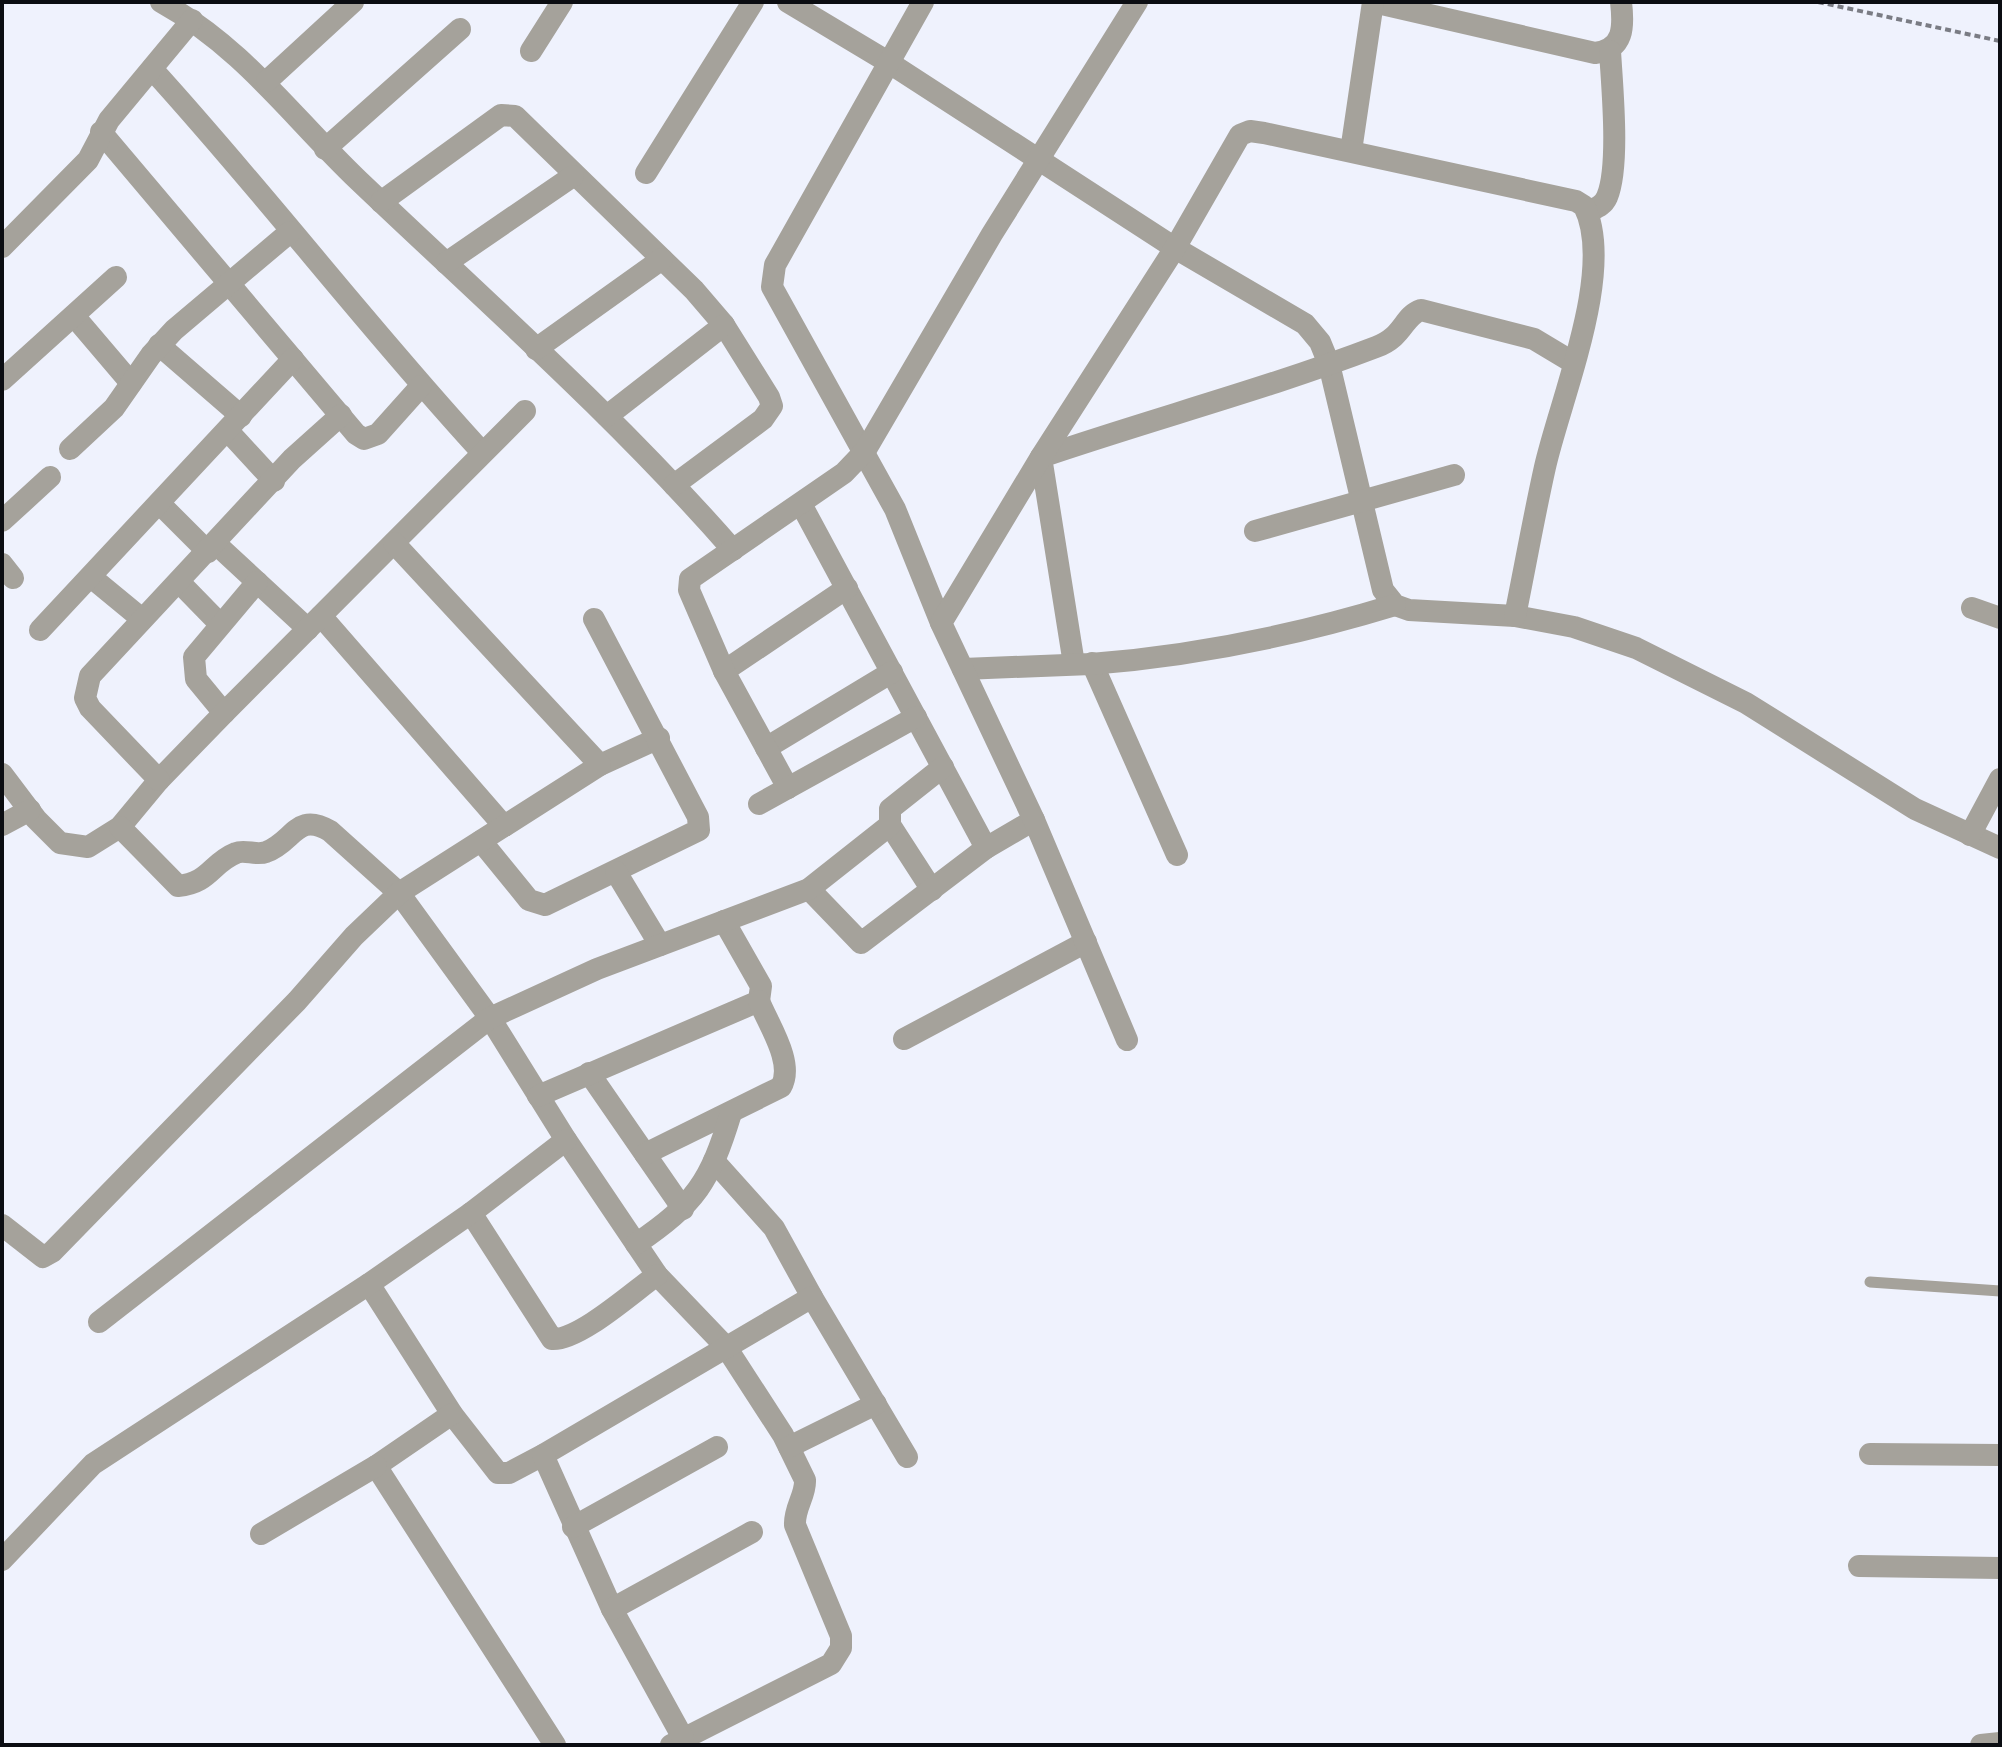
<svg xmlns="http://www.w3.org/2000/svg" width="2002" height="1747" viewBox="0 0 2002 1747" font-family="Figtree,sans-serif">
<style>
.lines{fill:none;stroke-linecap:round;stroke-linejoin:round}
.path{stroke:#7a7c84;stroke-width:4;stroke-dasharray:6 4;stroke-linecap:butt}
.lane{stroke:#a5a29b;stroke-width:11}
.street{stroke:#a5a29b;stroke-width:22}
</style>
<rect width="100%" height="100%" fill="#eff2fd"/>
<g class="lines">
<!-- path -->
<polyline class="path" points="1818,2 2000,41"/>
<!-- lane -->
<polyline class="lane" points="1870,1282 2000,1291"/>
<!-- street -->
<g class="street">
<path d="M161 2C244 48 291 116 358 180 485 301 618 418 733 550"/>
<polyline points="788,2 888,62 1175,248 1305,324 1320,342 1329,364 1383,590 1395,605 1409,610 1515,616 1574,627 1636,648 1746,703 1915,809 2000,848"/>
<polyline points="923,2 775,265 772,287 895,509 941,623"/>
<path d="M1373 2 1595 53C1624 49 1624 27 1621 2"/>
<polyline points="531,51 562,2"/>
<path d="M152 69C265 193 367 327 481 451"/>
<polyline points="267,81 353,2"/>
<polyline points="101,132 356,434 364,439 378,434 421,386"/>
<polyline points="325,149 460,29"/>
<polyline points="1351,151 1373,2"/>
<polyline points="646,173 753,2"/>
<polyline points="381,202 501,115 515,116 694,290 724,325 769,397 772,406 763,419 674,485"/>
<path d="M1588 212C1596 208 1603 206 1607 197 1620 166 1612 86 1610 51"/>
<polyline points="2,247 88,160 109,120 192,20"/>
<polyline points="446,263 573,176"/>
<polyline points="74,316 131,383"/>
<polyline points="159,345 241,416"/>
<polyline points="536,349 662,259"/>
<polyline points="2,380 116,277"/>
<polyline points="607,416 724,325"/>
<polyline points="228,431 274,481"/>
<polyline points="70,449 114,408 151,355 174,330 290,232"/>
<polyline points="159,503 208,552"/>
<polyline points="801,504 986,848"/>
<polyline points="2,521 50,477"/>
<polyline points="1255,531 1454,475"/>
<polyline points="216,544 308,629"/>
<polyline points="2,564 13,578"/>
<polyline points="91,577 142,619"/>
<polyline points="180,583 220,624"/>
<polyline points="1972,608 2000,618"/>
<polyline points="321,616 504,826"/>
<polyline points="40,630 293,359"/>
<polyline points="1092,663 1177,855"/>
<path d="M1074 664 1041 457C1152 419 1266 389 1376 347 1404 337 1403 316 1421 310L1534 339 1574 363"/>
<path d="M963 669C1005 667 1048 666 1091 664 1193 656 1297 635 1395 605"/>
<polyline points="724,671 847,588"/>
<polyline points="224,713 196,679 194,657 257,582"/>
<polyline points="766,748 892,672"/>
<polyline points="600,765 659,738"/>
<polyline points="2,774 36,819 60,843 88,847 120,827 159,780 224,713 525,411"/>
<polyline points="159,780 90,708 85,698 90,676 292,459 341,415"/>
<polyline points="788,788 724,671 689,590 690,579 844,473 865,451 992,234 1137,2"/>
<polyline points="759,804 916,717"/>
<polyline points="2,825 30,810"/>
<polyline points="890,825 932,890"/>
<path d="M120 827 178 886C210 883 211 863 236 853 245 849 256 856 266 852 294 842 296 811 330 831L399 893 490 1018 566 1140 657 1275 726 1347 783 1435 805 1480C806 1495 794 1508 795 1525L841 1636V1648L831 1664 671 1745"/>
<polyline points="1970,835 2000,779"/>
<polyline points="481,841 529,900 545,905 699,830 698,817 594,619"/>
<polyline points="616,872 660,945"/>
<polyline points="809,889 861,943 986,848 1034,820"/>
<polyline points="904,1039 1086,942"/>
<path d="M1127 1040 1034 820 941 623 1041 457 1175 248 1240 135 1250 131 1264 133 1576 201 1584 206C1616 269 1560 400 1545 467 1534 516 1525 567 1515 616"/>
<polyline points="589,1073 683,1209"/>
<polyline points="538,1096 759,1001 761,986 724,921"/>
<path d="M645 1154 781 1087C795 1063 768 1024 759 1001"/>
<polyline points="714,1161 774,1228 812,1297"/>
<path d="M471 1213 552 1339C579 1341 634 1291 657 1275"/>
<polyline points="2,1225 43,1257 52,1252 297,1001 354,936 399,893 600,765 394,543"/>
<path d="M636 1244C696 1203 710 1182 731 1113"/>
<polyline points="369,1284 452,1414 498,1473 509,1473 543,1455 812,1297 907,1457"/>
<polyline points="99,1322 490,1018 597,969 809,889 890,825 890,809 943,767"/>
<polyline points="452,1414 376,1466 555,1745"/>
<polyline points="789,1447 876,1404"/>
<polyline points="1870,1454 2000,1455"/>
<polyline points="543,1455 612,1609 683,1738"/>
<polyline points="573,1527 717,1447"/>
<polyline points="261,1534 376,1466"/>
<polyline points="2,1560 93,1464 369,1284 471,1213 566,1140"/>
<polyline points="1859,1566 2000,1568"/>
<polyline points="612,1609 752,1532"/>
<polyline points="1981,1745 2000,1743"/>
</g>
</g>
<!-- border -->
<rect width="2002" height="1747" fill="none" stroke="#0b0d12" stroke-width="8"/>
</svg>
